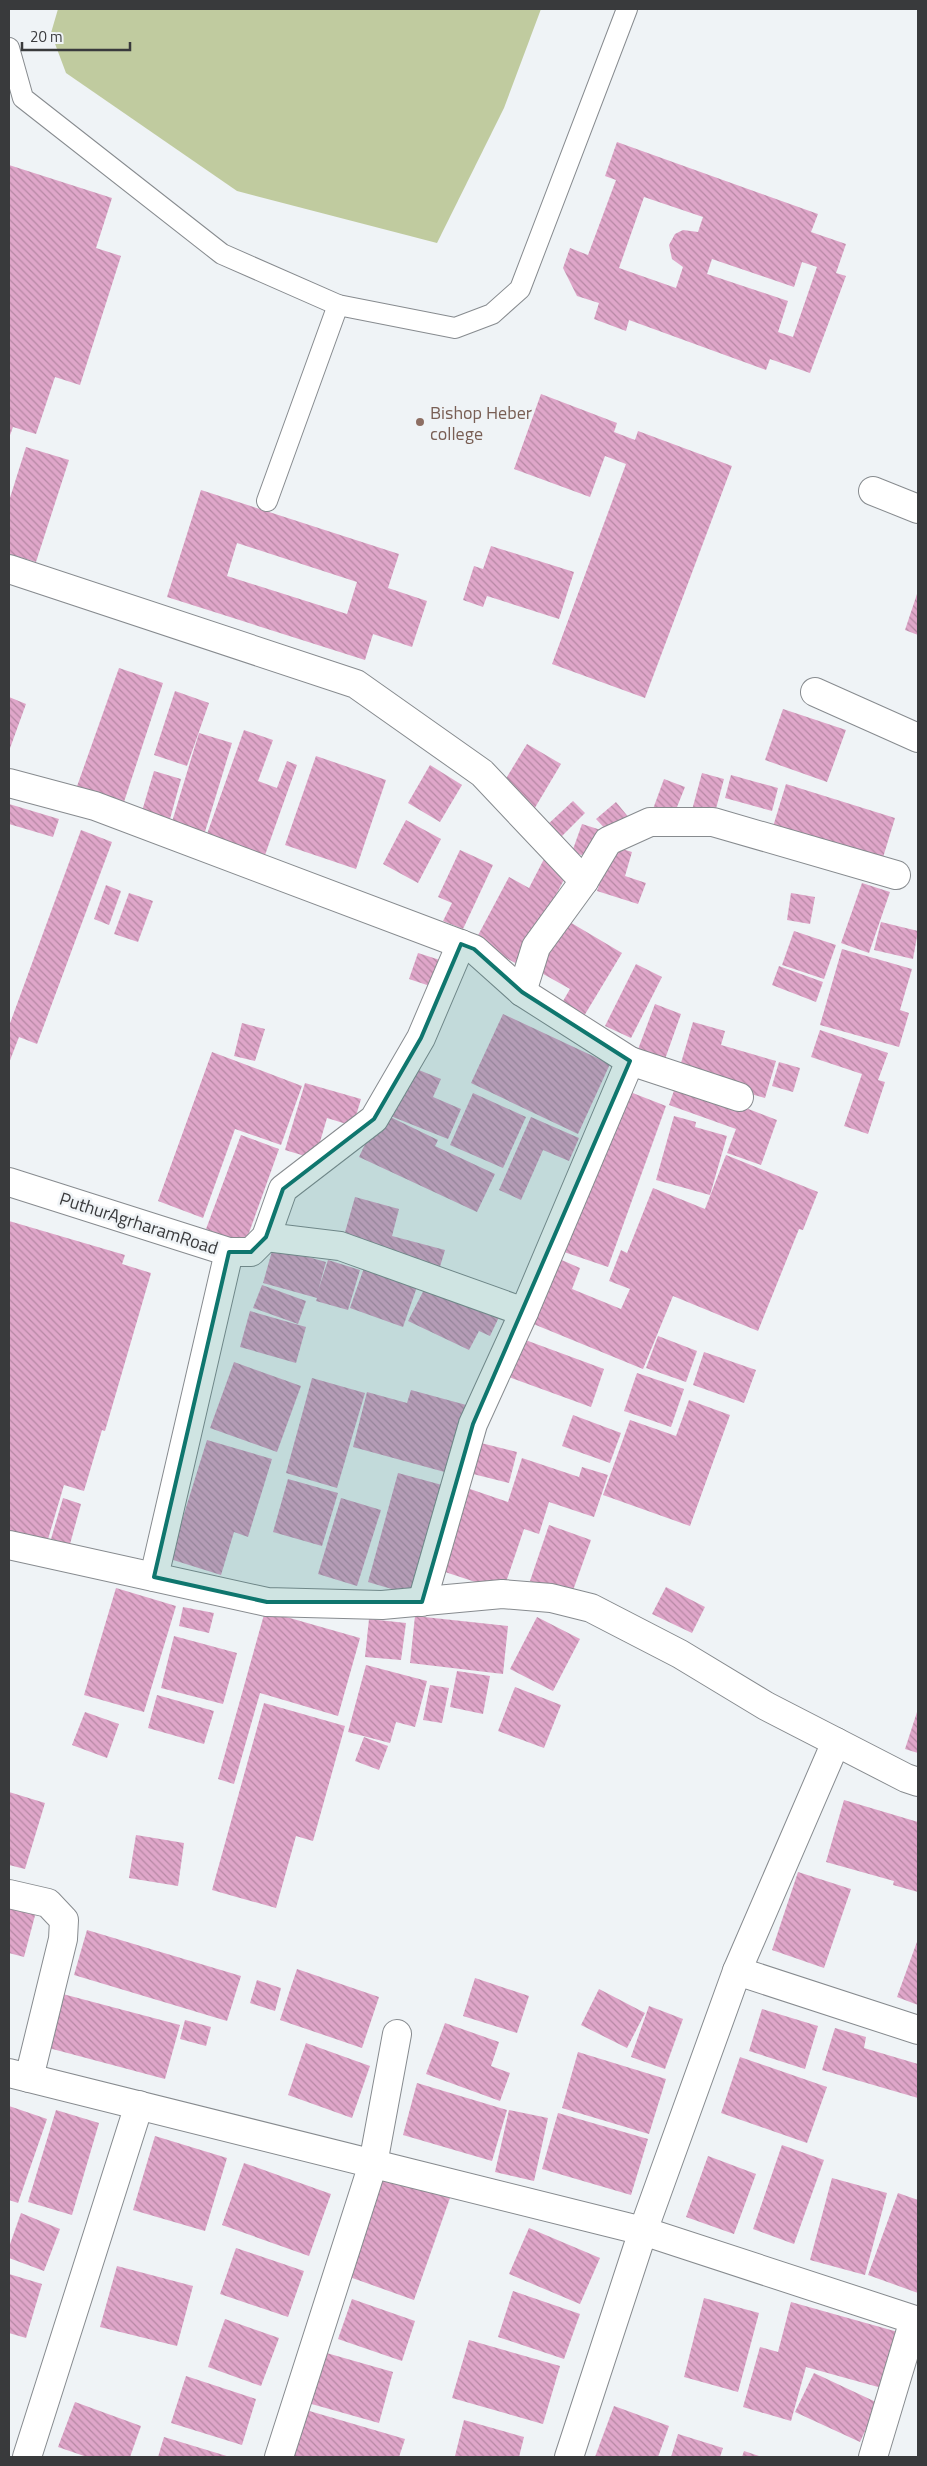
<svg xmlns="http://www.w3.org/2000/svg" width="927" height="2466" viewBox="0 0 927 2466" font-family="'Titillium Web',sans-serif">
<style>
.park{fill:#c0cb9f}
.building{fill:url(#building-back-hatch);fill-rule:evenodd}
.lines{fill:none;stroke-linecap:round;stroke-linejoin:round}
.lane-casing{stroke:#878b8f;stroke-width:22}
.street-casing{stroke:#878b8f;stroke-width:30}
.secondary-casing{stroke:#878b8f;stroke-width:30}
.lane{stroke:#fff;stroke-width:20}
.street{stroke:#fff;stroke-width:28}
.secondary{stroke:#fff;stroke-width:28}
.marked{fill:#0f766e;fill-opacity:0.2;stroke:#0f766e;stroke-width:4;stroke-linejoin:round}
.education-dot{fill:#8d6e63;stroke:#eff3f6;stroke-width:2}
.labels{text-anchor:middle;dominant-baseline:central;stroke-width:5;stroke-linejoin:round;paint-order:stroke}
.education-label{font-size:18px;fill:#785e54;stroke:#eff3f6;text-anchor:start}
.street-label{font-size:18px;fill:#393a3c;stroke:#eff3f6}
</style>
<defs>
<pattern id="building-back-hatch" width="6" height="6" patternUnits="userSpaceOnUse" patternTransform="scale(1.25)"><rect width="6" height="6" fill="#dfa6c9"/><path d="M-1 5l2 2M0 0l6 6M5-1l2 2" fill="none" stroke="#b688a4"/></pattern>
</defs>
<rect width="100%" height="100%" fill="#eff3f6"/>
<!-- park -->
<polygon class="park" points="58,9 541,9 504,108 437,243 237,191 66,73 51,33"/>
<!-- building -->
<g class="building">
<path d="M617 142 818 214 811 232 846 244 836 273 846 276 810 373 770 359 766 370 629 320 626 331 594 319 599 303 577 296 563 268 570 248 588 255 616 180 605 176ZM644 197 703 217 698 232 683 230 675 234 669 245 672 259 683 267 676 288 619 268ZM712 259 794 287 802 262 817 267 793 337 778 332 788 301 707 274Z"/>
<polygon points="9,165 112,198 96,248 121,256 80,385 55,377 36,434 13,427 9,438"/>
<polygon points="541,394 617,423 614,432 635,440 638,431 732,466 645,698 552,664 626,464 605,456 590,497 514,469"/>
<polygon points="26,447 69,460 36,562 9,554 9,501"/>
<path d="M201 490 399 554 388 588 427 601 412 647 373 634 365 660 167 597ZM237 543 357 582 347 614 227 576Z"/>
<polygon points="491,546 574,572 559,619 487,596 483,607 463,600 474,566 483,569"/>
<polygon points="918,591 918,635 905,630"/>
<polygon points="119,668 163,683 122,808 75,792"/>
<polygon points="175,691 209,703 187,766 154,755"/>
<polygon points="9,697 26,704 9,751"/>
<polygon points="783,709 846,730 827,782 765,760"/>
<polygon points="244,730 273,740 258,781 277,788 287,761 297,765 265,855 207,834"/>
<polygon points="199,733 232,743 204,835 171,825"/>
<polygon points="527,744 561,764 533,811 499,790"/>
<polygon points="316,756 386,780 356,869 285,845"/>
<polygon points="430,765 462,785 440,822 408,803"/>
<polygon points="154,771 181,779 170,819 142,811"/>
<polygon points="702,773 724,779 714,816 692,810"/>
<polygon points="731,775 778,788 772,811 725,798"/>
<polygon points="664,779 685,787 673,817 653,809"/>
<polygon points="786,784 895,818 881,864 772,830"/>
<polygon points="573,801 585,813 559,839 546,826"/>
<polygon points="616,802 630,819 611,835 596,819"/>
<polygon points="9,804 59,819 53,837 9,824"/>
<polygon points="406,820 441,839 418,883 383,864"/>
<polygon points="582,824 604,831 594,859 572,852"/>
<polygon points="81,830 112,842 37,1044 19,1037 9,1063 9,1026"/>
<polygon points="612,846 632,852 625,876 646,883 638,904 597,891"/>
<polygon points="460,850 493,865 463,929 443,921 452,903 438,897"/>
<polygon points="544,859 568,872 519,965 475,941 509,877 529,888"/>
<polygon points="862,883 890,892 869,953 841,943"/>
<polygon points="106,885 121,891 109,925 94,919"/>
<polygon points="129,893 153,901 138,942 114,934"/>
<polygon points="791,893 815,897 810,924 787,920"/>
<polygon points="568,921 622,953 581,1021 559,1008 570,989 538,971"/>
<polygon points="881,922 918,931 913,959 874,950"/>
<polygon points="794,931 836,945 824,979 782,965"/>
<polygon points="842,949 912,969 900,1010 909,1013 899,1047 820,1025"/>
<polygon points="418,953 443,961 433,987 409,979"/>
<polygon points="636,964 662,977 631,1038 605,1026"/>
<polygon points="779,966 823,982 816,1002 772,985"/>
<polygon points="655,1004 681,1014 664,1062 637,1052"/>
<polygon points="503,1014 610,1064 578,1134 471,1083"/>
<polygon points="693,1022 725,1031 721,1045 776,1061 765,1098 678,1073"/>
<polygon points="242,1023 265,1029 255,1061 234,1056"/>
<polygon points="820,1030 888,1053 878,1080 885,1082 868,1134 844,1126 862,1074 811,1057"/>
<polygon points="212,1052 302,1086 281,1145 235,1129 203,1218 158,1201"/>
<polygon points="779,1062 800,1068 793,1092 772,1086"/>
<polygon points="409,1066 441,1079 433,1097 461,1109 448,1139 388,1115"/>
<polygon points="677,1082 777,1120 761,1165 727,1153 736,1129 669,1105"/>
<polygon points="305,1083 361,1099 353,1126 327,1118 315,1159 285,1150"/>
<polygon points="625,1090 666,1106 608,1267 564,1252"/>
<polygon points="473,1093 526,1117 503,1168 450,1145"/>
<polygon points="380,1112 438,1140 435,1146 495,1174 477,1212 359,1157"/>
<polygon points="674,1116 696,1122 695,1127 727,1136 710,1195 656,1180"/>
<polygon points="531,1117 579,1138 569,1161 543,1150 521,1200 499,1190"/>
<polygon points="241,1135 279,1149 245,1244 206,1229"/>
<polygon points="726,1155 818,1192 803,1230 799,1229 758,1331 673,1296 643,1369 531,1323 557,1258 580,1268 572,1289 621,1309 630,1289 609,1281 621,1250 627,1253 653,1188 705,1209"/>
<polygon points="355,1197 399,1209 392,1236 445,1250 439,1270 342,1243"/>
<polygon points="9,1221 125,1255 122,1264 151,1273 105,1431 102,1430 84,1491 64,1485 46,1546 9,1535"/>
<polygon points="274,1244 309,1254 308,1257 326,1262 318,1291 328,1260 360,1270 348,1310 316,1301 317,1298 263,1283"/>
<polygon points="365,1265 418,1284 403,1327 350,1308"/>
<polygon points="429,1280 500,1315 490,1336 479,1331 469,1350 408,1321"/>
<polygon points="262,1285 306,1301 298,1324 253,1308"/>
<polygon points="250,1311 306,1327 296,1363 240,1347"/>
<polygon points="658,1336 697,1351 686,1382 646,1368"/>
<polygon points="520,1338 604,1369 591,1407 506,1376"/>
<polygon points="704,1352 756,1370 744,1403 693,1385"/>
<polygon points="234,1362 301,1386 277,1452 210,1428"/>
<polygon points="637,1373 684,1389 671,1427 624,1411"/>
<polygon points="312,1378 365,1393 337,1488 286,1473"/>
<polygon points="411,1390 470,1406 452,1474 353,1447 367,1392 407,1403"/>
<polygon points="689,1400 730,1415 690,1526 603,1495 630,1420 676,1436"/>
<polygon points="573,1415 621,1433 610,1463 562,1446"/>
<polygon points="207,1440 272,1459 248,1537 234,1532 221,1575 170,1559"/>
<polygon points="477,1442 517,1452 509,1483 469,1473"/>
<polygon points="522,1458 579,1477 582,1467 608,1475 594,1517 549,1502 539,1534 524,1529 503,1591 442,1571 470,1489 508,1502"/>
<polygon points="398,1473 442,1485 412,1595 368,1582"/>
<polygon points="288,1479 338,1493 322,1546 273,1532"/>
<polygon points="63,1498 81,1504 70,1544 51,1539"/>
<polygon points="341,1498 381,1510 357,1586 318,1574"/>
<polygon points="549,1525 591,1540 571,1596 530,1581"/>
<polygon points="666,1587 705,1607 692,1633 652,1614"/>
<polygon points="116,1588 176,1606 144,1712 84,1695"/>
<polygon points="183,1607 214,1613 209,1633 179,1626"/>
<polygon points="265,1611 360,1638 338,1716 260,1693 234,1784 218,1779"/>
<polygon points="415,1616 508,1626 503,1674 410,1663"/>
<polygon points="537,1617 580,1639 553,1691 510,1669"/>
<polygon points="369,1619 406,1623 401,1660 365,1657"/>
<polygon points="174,1636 237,1653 223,1704 161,1688"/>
<polygon points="366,1665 427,1681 415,1727 396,1722 390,1743 348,1732"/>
<polygon points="457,1671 490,1676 483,1714 450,1707"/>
<polygon points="430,1685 449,1688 442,1723 423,1720"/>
<polygon points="515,1687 561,1705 544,1748 498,1731"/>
<polygon points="157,1695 214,1711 204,1744 148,1728"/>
<polygon points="264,1703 345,1726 313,1841 296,1836 276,1908 212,1890"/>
<polygon points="918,1709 918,1753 905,1749"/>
<polygon points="85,1712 119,1724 107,1758 72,1745"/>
<polygon points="364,1737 388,1746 379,1770 355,1761"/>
<polygon points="9,1792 45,1803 25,1869 9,1865"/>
<polygon points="844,1800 918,1822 918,1892 893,1885 894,1881 826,1862"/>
<polygon points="136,1835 184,1843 178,1886 129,1878"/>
<polygon points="798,1872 851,1889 824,1968 772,1950"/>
<polygon points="9,1900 37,1908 24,1957 9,1953"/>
<polygon points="87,1930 241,1976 227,2021 74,1975"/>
<polygon points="918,1939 918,2005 897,1997"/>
<polygon points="297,1969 379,1997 362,2048 280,2020"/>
<polygon points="475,1978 529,1996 517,2033 463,2016"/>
<polygon points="257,1980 281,1988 275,2011 250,2003"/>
<polygon points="599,1989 645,2013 627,2048 581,2025"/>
<polygon points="59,1993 180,2025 165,2079 45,2047"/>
<polygon points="649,2006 683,2019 665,2069 631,2057"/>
<polygon points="762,2009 818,2026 805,2069 749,2051"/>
<polygon points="185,2020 211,2027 206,2046 180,2039"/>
<polygon points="445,2023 499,2042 491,2066 510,2073 500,2101 426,2074"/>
<polygon points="835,2028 866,2037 864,2048 918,2064 918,2098 822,2070"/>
<polygon points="306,2043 370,2066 352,2118 288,2095"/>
<polygon points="578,2052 666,2079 649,2134 562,2108"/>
<polygon points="740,2057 827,2087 807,2143 721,2113"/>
<polygon points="417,2083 507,2110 492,2161 403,2135"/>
<polygon points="9,2106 47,2119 18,2203 9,2200"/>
<polygon points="56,2110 99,2123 72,2215 28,2202"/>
<polygon points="509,2110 548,2118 534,2181 495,2172"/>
<polygon points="558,2113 648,2139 631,2195 542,2169"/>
<polygon points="155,2136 227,2158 205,2231 133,2210"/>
<polygon points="782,2145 824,2160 794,2244 753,2229"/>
<polygon points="708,2156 756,2174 734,2234 686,2217"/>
<polygon points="244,2163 331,2194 309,2256 222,2225"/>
<polygon points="381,2174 450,2198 414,2300 344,2275"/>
<polygon points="832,2178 887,2193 865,2275 810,2260"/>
<polygon points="898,2193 918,2200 918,2293 868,2275"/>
<polygon points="21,2213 60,2229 44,2271 9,2258 9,2247"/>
<polygon points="529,2228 600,2258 580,2304 509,2274"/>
<polygon points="236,2248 304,2271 288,2317 220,2294"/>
<polygon points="117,2266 193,2286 177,2346 100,2327"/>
<polygon points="9,2274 42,2284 26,2338 9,2333"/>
<polygon points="513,2291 580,2314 564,2359 498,2337"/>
<polygon points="704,2298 759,2313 738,2392 684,2377"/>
<polygon points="352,2299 415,2321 402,2361 338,2339"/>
<polygon points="791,2302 905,2334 889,2390 806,2367 791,2421 743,2407 760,2347 778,2352"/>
<polygon points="225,2319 279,2338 261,2386 208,2367"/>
<polygon points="469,2340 560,2366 543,2424 452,2398"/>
<polygon points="323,2352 393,2372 379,2423 308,2403"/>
<polygon points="814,2373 878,2403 860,2442 795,2412"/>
<polygon points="186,2376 256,2399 242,2445 171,2423"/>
<polygon points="75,2402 141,2426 130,2457 87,2457 58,2447"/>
<polygon points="614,2406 669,2426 658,2457 595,2457"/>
<polygon points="306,2410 405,2439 399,2457 291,2457"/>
<polygon points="464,2420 524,2437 519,2457 455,2456"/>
<polygon points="678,2434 723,2448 720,2457 671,2457"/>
<polygon points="164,2437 230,2457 158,2457"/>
<polygon points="744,2451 762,2457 742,2457"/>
</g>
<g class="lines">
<!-- lane casing -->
<g class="lane-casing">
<g id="lane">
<polyline points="9,48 23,98 222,254 338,305 455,328 492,314 520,289 627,9"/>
<polyline points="267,501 338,305"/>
</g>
</g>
<!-- street casing -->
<g class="street-casing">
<g id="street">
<polyline points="873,491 918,509"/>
<polyline points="9,569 356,684 482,773 584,881"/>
<polyline points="815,692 918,738"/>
<polyline points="9,783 95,806 474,949 522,992 630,1061 524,1312 473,1424 422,1602"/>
<polyline points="522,992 536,947 584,881 608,841 650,822 713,822 896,875"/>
<polyline points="630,1061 739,1097"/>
<polyline points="9,1182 229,1252 251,1252 266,1237 283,1189 374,1119 421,1038 461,944"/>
<polyline points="266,1237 340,1246 524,1312"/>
<polyline points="9,1545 267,1602 382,1605 502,1594 551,1598 591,1608 680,1654 766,1706 906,1778 918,1782"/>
<polyline points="154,1577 229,1252"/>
<polyline points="9,1894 48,1903 64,1920 63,1939 29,2078"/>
<polyline points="737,1971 918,2030"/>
<polyline points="27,2457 139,2105"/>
<polyline points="279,2457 373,2164 397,2034"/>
<polyline points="569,2457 643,2231 737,1971 836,1742"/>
<polyline points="873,2457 914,2320"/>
</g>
</g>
<!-- secondary casing -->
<g class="secondary-casing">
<polyline id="secondary" points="9,2073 643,2231 918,2321"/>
</g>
<!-- lane -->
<use href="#lane" class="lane"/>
<!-- street -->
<use href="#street" class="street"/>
<!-- secondary -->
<use href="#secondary" class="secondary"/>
</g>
<!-- marked area -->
<path class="marked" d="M461 944 474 949 522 992 630 1061 473 1424 422 1602H267L154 1577 229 1252H251L266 1237 283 1189 374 1119 421 1038Z"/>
<!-- markers -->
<circle class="education-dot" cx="420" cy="422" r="5"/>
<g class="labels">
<!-- education labels -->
<g class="education-label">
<text x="430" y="412">Bishop Heber<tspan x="430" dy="21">college</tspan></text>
</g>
<!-- street labels -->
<g class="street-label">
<text transform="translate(139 1223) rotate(18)">PuthurAgrharamRoad</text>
</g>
</g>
<!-- border -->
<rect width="927" height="2466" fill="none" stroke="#393a3c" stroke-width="20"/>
<!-- scale -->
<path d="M22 42v8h108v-8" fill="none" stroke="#393a3c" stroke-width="2.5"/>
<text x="30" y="42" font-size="15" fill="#393a3c" stroke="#eff3f6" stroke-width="4" paint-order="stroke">20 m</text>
</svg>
